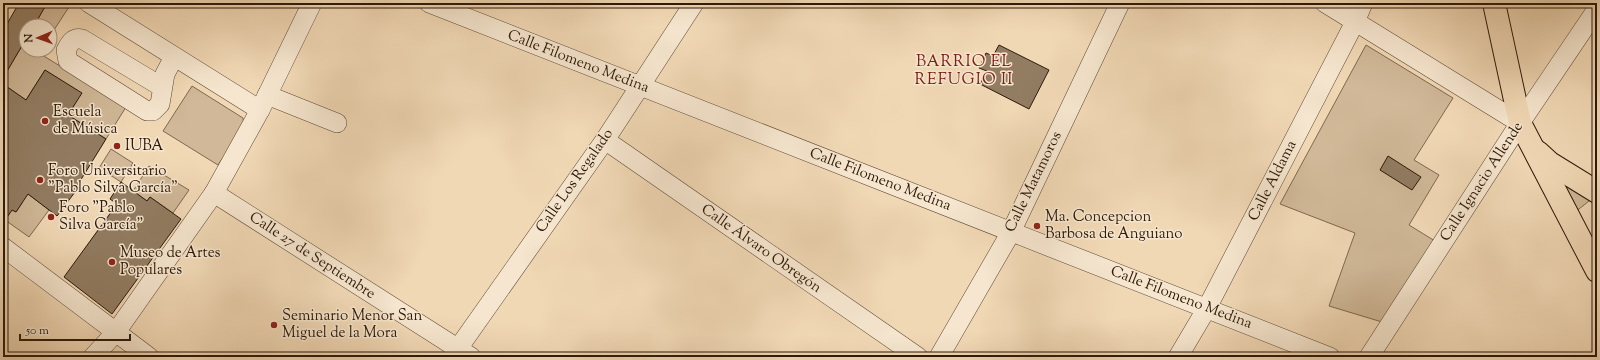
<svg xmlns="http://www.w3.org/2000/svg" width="1600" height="360" viewBox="0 0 1600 360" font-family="'Sorts Mill Goudy',serif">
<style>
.green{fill:#d0b898;stroke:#7e6850}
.building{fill:#927c62;stroke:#2c1908}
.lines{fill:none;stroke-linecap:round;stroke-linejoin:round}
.minor-casing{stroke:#5d4933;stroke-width:20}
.major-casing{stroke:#2c1908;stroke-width:24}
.minor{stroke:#f6e6cf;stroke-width:19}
.major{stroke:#f1d8b5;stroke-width:22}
.poi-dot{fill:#8f2418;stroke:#f6e6cf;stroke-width:1.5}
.labels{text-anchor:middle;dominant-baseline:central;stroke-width:3;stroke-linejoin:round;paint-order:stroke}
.street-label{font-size:15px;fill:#2c1908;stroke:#f6e6cf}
.poi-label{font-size:15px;fill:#2c1908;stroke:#f6e6cf;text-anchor:start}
.neighbourhood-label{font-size:16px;letter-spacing:1px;fill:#7a1f14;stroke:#f6e6cf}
</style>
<rect width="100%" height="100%" fill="#f1d8b5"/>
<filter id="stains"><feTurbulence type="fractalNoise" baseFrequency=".005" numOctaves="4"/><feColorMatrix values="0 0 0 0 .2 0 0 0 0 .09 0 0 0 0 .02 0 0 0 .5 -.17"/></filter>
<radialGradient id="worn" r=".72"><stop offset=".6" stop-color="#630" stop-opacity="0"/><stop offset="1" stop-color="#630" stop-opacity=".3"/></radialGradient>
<!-- green -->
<g class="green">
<polygon points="47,3 63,3 69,7 50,36 50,26 34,26"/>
<polygon points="26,39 26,50 41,50 39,53 126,107 106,139 68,115 81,93 45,70 26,100 3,84 3,78"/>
<polygon points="1366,45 1453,98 1414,160 1439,175 1409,225 1435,241 1382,322 1329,306 1355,233 1280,204"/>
<polygon points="192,86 243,118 244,127 218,165 163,131"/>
<polygon points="111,149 133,163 121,182 99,168"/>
<polygon points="149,166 189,190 173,213 150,197 147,201 133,191"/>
<polygon points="1547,166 1594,197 1574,213"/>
<polygon points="3,175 49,210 29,237 5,220 12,210 16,212 22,203"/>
</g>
<!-- building -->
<g class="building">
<polygon points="19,3 47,3 34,26 26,26 26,39 3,78 3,31"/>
<polygon points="999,45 1049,70 1029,109 980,84 987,71 979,68 986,53 993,56"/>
<polygon points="45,70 82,93 68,115 106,139 77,186 78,188 57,216 28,194 16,212 12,210 3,223 3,84 26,100"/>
<polygon points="1388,156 1421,177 1412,190 1380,170"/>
<polygon points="121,182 147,201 150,197 181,219 112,314 64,277 117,204 110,199"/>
</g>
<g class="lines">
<!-- minor casing -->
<g class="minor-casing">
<g id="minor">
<polyline points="89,3 260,110"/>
<polyline points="429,3 1330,357"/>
<polyline points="1325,3 1520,123"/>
<path d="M162 87 82 39C73 37 70 43 66 50L68 61 147 111H153L160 104 165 74 174 57"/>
<polyline points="267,95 337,123"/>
<polyline points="605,140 918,357"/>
<polyline points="214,193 471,357"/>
<polyline points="3,247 149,357"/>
<polyline points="93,357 116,332 214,193 260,110 312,3"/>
<polyline points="452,357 605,140 694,3"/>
<polyline points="939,357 1011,232 1120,3"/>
<polyline points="1178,357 1207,308 1355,22 1363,3"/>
<polyline points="1369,357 1520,123 1597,9"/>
</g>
</g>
<!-- major casing -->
<g class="major-casing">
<g id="major">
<polyline points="1494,3 1520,123 1597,271"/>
<polyline points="1538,152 1550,163 1597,192"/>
</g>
</g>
<!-- minor -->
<use href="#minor" class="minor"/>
<!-- major -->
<use href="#major" class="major"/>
</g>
<!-- markers -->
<g class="poi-dot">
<circle cx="45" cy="121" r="4"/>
<circle cx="117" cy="146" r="4"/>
<circle cx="40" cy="180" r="4"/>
<circle cx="51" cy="217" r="4"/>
<circle cx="1037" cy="226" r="4"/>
<circle cx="112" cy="262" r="4"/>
<circle cx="274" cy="325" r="4"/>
</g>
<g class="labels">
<!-- street labels -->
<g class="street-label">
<text transform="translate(578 62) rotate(21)">Calle Filomeno Medina</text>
<text transform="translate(880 180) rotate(21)">Calle Filomeno Medina</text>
<text transform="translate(575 181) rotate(-55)">Calle Los Regalado</text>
<text transform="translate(1273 181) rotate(-63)">Calle Aldama</text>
<text transform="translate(1034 182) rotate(-64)">Calle Matamoros</text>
<text transform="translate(1482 182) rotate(-57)">Calle Ignacio Allende</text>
<text transform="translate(761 249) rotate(35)">Calle Álvaro Obregón</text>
<text transform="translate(312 256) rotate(33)">Calle 27 de Septiembre</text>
<text transform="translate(1181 298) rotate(21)">Calle Filomeno Medina</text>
</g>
<!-- poi labels -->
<g class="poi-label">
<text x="53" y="112">Escuela<tspan x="53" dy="17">de Música</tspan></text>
<text x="125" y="146">IUBA</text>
<text x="48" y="171">Foro Universitario<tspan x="48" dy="17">"Pablo Silva García"</tspan></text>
<text x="59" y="208">Foro "Pablo<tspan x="59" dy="17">Silva García"</tspan></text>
<text x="1045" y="217">Ma. Concepcion<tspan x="1045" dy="17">Barbosa de Anguiano</tspan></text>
<text x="120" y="253">Museo de Artes<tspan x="120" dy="17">Populares</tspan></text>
<text x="282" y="316">Seminario Menor San<tspan x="282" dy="17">Miguel de la Mora</tspan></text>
</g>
<!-- neighbourhood labels -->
<g class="neighbourhood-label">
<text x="964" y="62">BARRIO EL<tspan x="964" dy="18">REFUGIO II</tspan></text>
</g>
</g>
<!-- margin -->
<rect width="1600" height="360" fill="none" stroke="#f1d8b5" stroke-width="16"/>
<rect x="4" y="4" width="1592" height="352" fill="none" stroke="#2c1908" stroke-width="2"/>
<rect x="8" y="8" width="1584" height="344" fill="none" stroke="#2c1908"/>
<!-- north arrow -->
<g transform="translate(38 38) rotate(268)"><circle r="19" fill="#f6e6cf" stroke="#a5947f"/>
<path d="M0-3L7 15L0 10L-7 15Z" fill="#8f2418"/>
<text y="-6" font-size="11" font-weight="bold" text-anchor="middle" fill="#2c1908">N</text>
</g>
<!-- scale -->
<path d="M20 334v6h110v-6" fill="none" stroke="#2c1908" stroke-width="2"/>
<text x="26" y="334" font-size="12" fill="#2c1908" stroke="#f6e6cf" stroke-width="3" paint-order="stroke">50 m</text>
<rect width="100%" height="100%" filter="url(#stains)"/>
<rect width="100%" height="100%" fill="url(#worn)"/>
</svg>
